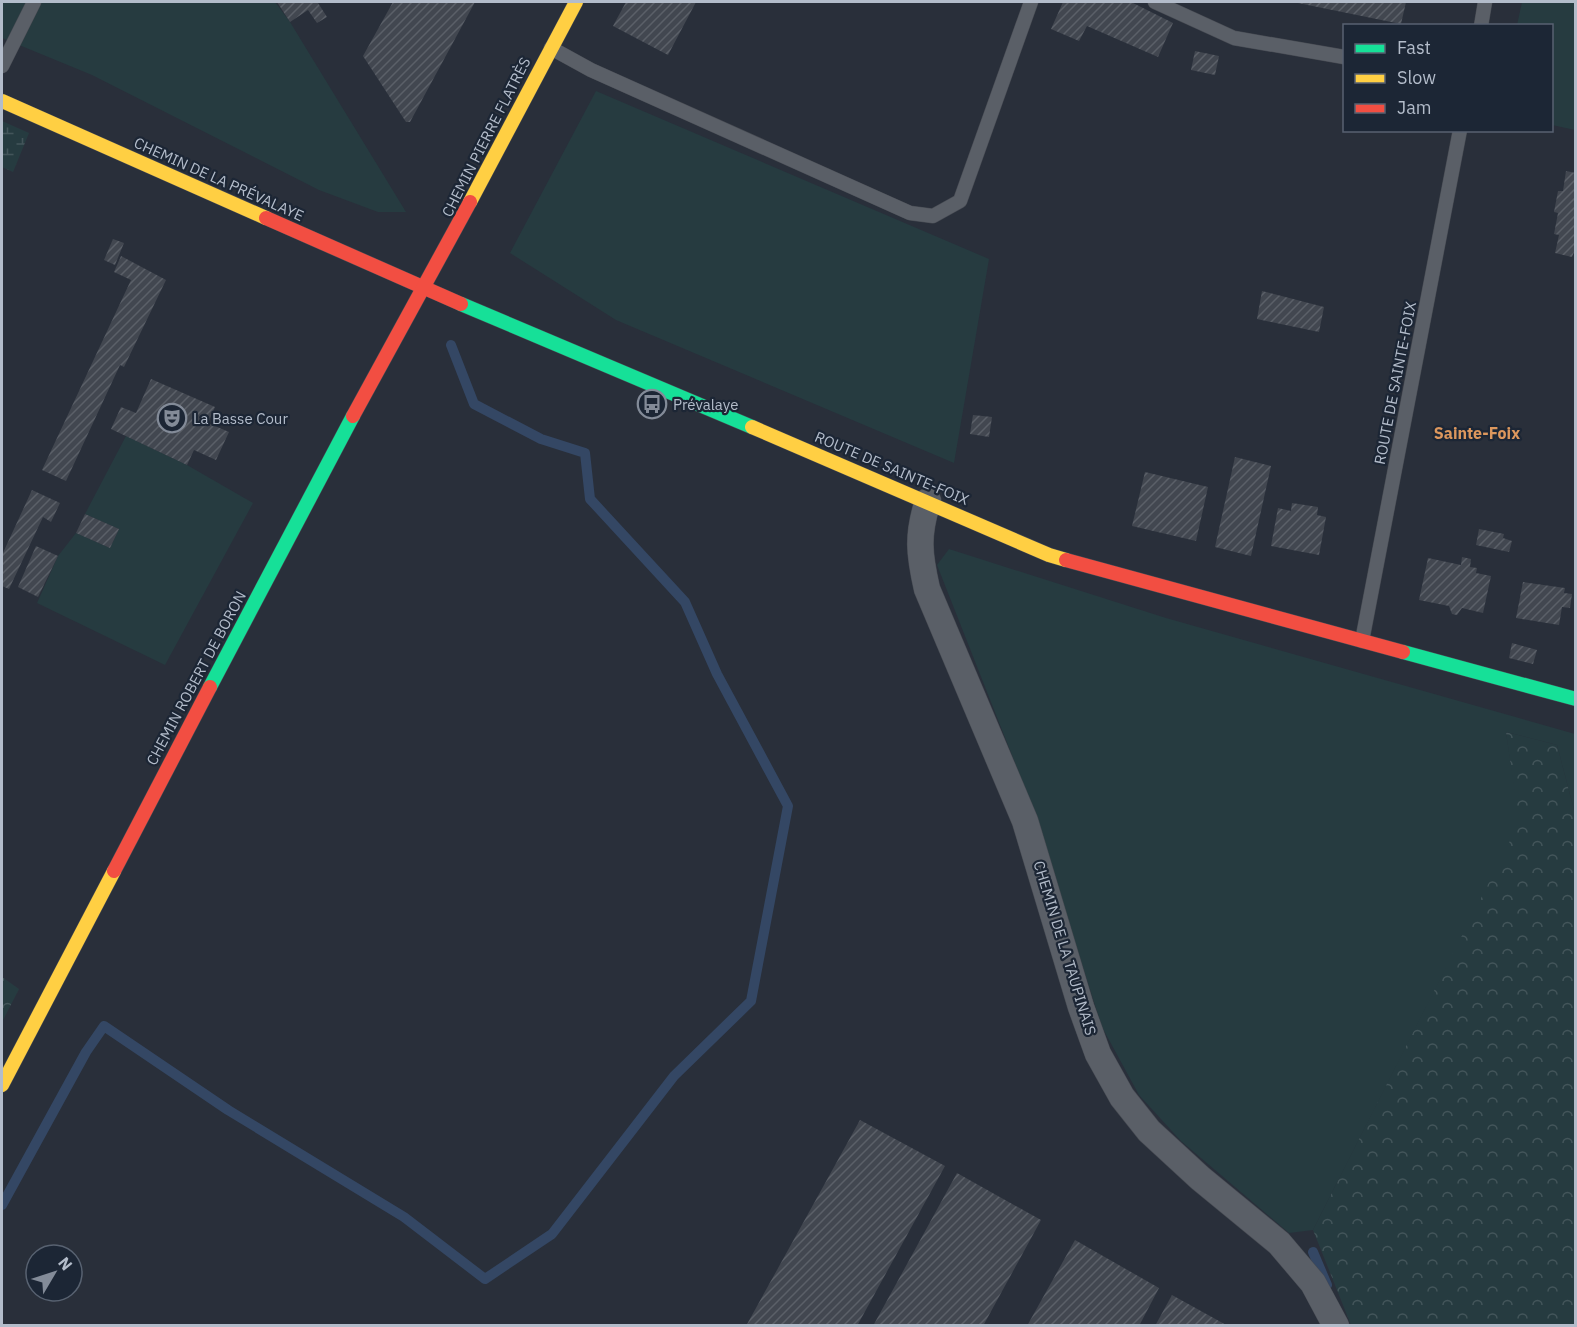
<svg xmlns="http://www.w3.org/2000/svg" width="1577" height="1327" viewBox="0 0 1577 1327" font-family="'IBM Plex Sans',sans-serif">
<style>
.grass{fill:#263b40}
.forest{fill:url(#forest-crowns)}
.wetland{fill:url(#wetland-marsh)}
.lines{fill:none;stroke-linecap:round;stroke-linejoin:round}
.stream{stroke:#344764;stroke-width:10}
.building{fill:url(#building-hatch)}
.lane-casing{stroke:#464a52;stroke-width:15}
.street-casing{stroke:#464a52;stroke-width:27}
.fast-casing{stroke:#464a52;stroke-width:15}
.slow-casing{stroke:#464a52;stroke-width:15}
.jam-casing{stroke:#464a52;stroke-width:15}
.lane{stroke:#5a5f67;stroke-width:14}
.street{stroke:#5a5f67;stroke-width:26}
.fast{stroke:#16e098;stroke-width:14}
.slow{stroke:#ffcf43;stroke-width:14}
.jam{stroke:#f24e42;stroke-width:14}
.labels{text-anchor:middle;dominant-baseline:central;stroke-width:4.5;stroke-linejoin:round;paint-order:stroke}
.street-label{font-size:15px;fill:#b3bcca;stroke:#1c2635}
.poi-label{font-size:15px;fill:#b3bcca;stroke:#1c2635;text-anchor:start}
.neighbourhood-label{font-size:16px;font-weight:bold;fill:#dc975d;stroke:#1c2635}
</style>
<defs>
<pattern id="forest-crowns" width="20" height="18" patternUnits="userSpaceOnUse" patternTransform="scale(1.5)"><rect width="20" height="18" fill="#263b40"/><path d="M2 6a3 3 0 1 1 6 0M12 15a3 3 0 1 1 6 0" fill="none" stroke="#43555a"/></pattern>
<pattern id="wetland-marsh" width="20" height="14" patternUnits="userSpaceOnUse" patternTransform="scale(1.5)"><rect width="20" height="14" fill="#263b40"/><path d="M1 5h8M5 5V1M11 12h8M15 12V8" fill="none" stroke="#43555a"/></pattern>
<pattern id="building-hatch" width="6" height="6" patternUnits="userSpaceOnUse" patternTransform="scale(1.5)"><rect width="6" height="6" fill="#424750"/><path d="M-1 1l2-2M0 6l6-6M5 7l2-2" fill="none" stroke="#5b6068"/></pattern>
</defs>
<rect width="100%" height="100%" fill="#292f3a"/>
<!-- grass -->
<g class="grass">
<polygon points="2,2 275,2 290,22 406,212 378,212 319,190 92,75 2,38"/>
<polygon points="1522,2 1575,2 1575,130 1552,125 1552,26 1517,25"/>
<polygon points="596,91 989,259 954,463 616,320 510,253"/>
<polygon points="126,436 187,465 253,503 165,665 37,603 58,556 76,533 110,548 119,529 85,514"/>
<polygon points="949,549 1166,618 1575,734 1575,814 1557,745 1506,732 1520,823 1313,1230 1289,1233 1181,1141 1139,1095 1102,1027 1030,801 937,565"/>
</g>
<!-- forest -->
<g class="forest">
<polygon points="1506,732 1557,745 1575,814 1575,1325 1351,1325 1313,1230 1519,823"/>
<polygon points="2,977 19,989 2,1022"/>
</g>
<!-- wetland -->
<polygon class="wetland" points="2,121 29,133 13,172 2,167"/>
<g class="lines">
<!-- stream -->
<g class="stream">
<polyline points="2,1205 86,1052 104,1026 228,1110 404,1217 485,1279 552,1234 674,1076 751,1001 788,806 717,674 685,602 590,499 585,453 541,439 474,404 451,345"/>
<polyline points="1313,1252 1327,1285"/>
</g>
</g>
<!-- building -->
<g class="building">
<polygon points="277,2 320,2 318,3 327,17 317,23 308,10 290,22"/>
<polygon points="393,2 475,2 410,122 406,122 363,56"/>
<polygon points="626,2 696,2 668,55 613,26"/>
<polygon points="1063,2 1131,2 1173,23 1158,57 1087,26 1079,41 1051,29"/>
<polygon points="1293,2 1406,2 1401,24"/>
<polygon points="1195,51 1219,56 1215,75 1191,70"/>
<polygon points="1566,171 1576,173 1576,247 1572,257 1555,253 1559,235 1554,234 1558,213 1554,212 1558,191 1563,191"/>
<polygon points="113,239 124,243 115,265 104,260"/>
<polygon points="121,256 166,280 124,367 120,365 66,481 42,470 131,280 114,272"/>
<polygon points="1262,291 1324,307 1319,332 1257,319"/>
<polygon points="151,379 215,407 208,423 229,432 216,460 194,450 187,465 111,429 121,407 136,413"/>
<polygon points="973,415 992,417 989,437 970,434"/>
<polygon points="1235,457 1271,466 1251,556 1215,547"/>
<polygon points="1145,472 1208,487 1196,541 1132,526"/>
<polygon points="32,490 60,503 51,522 43,517 9,589 2,586 2,555"/>
<polygon points="1292,503 1318,507 1317,515 1326,517 1319,555 1271,546 1278,508 1291,511"/>
<polygon points="85,514 119,529 110,548 76,533"/>
<polygon points="1479,529 1504,534 1503,538 1512,541 1509,552 1476,545"/>
<polygon points="36,546 58,556 38,597 18,587"/>
<polygon points="1462,557 1471,559 1470,567 1477,568 1476,573 1491,576 1483,613 1462,608 1457,615 1452,614 1449,606 1419,600 1428,558 1461,565"/>
<polygon points="1523,582 1565,588 1564,593 1572,594 1570,608 1562,607 1559,625 1516,618"/>
<polygon points="1512,643 1537,650 1533,664 1509,658"/>
<polygon points="860,1120 945,1166 857,1326 746,1326"/>
<polygon points="957,1173 1041,1220 983,1326 873,1326"/>
<polygon points="1075,1240 1159,1288 1139,1326 1027,1326"/>
<polygon points="1172,1295 1228,1326 1155,1326"/>
</g>
<g class="lines">
<!-- lane casing -->
<g class="lane-casing">
<g id="lane">
<polyline points="1155,2 1234,38 1344,57"/>
<polyline points="1481,26 1485,2"/>
<polyline points="551,48 591,70 910,213 933,216 960,201 1031,2"/>
<polyline points="2,66 34,2"/>
<polyline points="1362,641 1460,130"/>
</g>
</g>
<!-- street casing -->
<g class="street-casing">
<path id="street" d="M928 501C917 535 919 554 927 589L1025 821 1081 1007 1098 1054 1122 1097 1149 1131 1200 1178 1279 1243 1313 1283 1336 1326"/>
</g>
<!-- fast casing -->
<g class="fast-casing">
<g id="fast">
<polyline points="461,304 752,427"/>
<polyline points="1403,652 1576,699"/>
<polyline points="210,687 353,416"/>
</g>
</g>
<!-- slow casing -->
<g class="slow-casing">
<g id="slow">
<polyline points="2,101 266,218"/>
<polyline points="470,202 576,2"/>
<polyline points="752,427 1049,555 1066,560"/>
<polyline points="2,1085 114,871"/>
</g>
</g>
<!-- jam casing -->
<g class="jam-casing">
<g id="jam">
<polyline points="266,218 461,304"/>
<polyline points="353,416 470,202"/>
<polyline points="1066,560 1403,652"/>
<polyline points="114,871 210,687"/>
</g>
</g>
<!-- lane -->
<use href="#lane" class="lane"/>
<!-- street -->
<use href="#street" class="street"/>
<!-- fast -->
<use href="#fast" class="fast"/>
<!-- slow -->
<use href="#slow" class="slow"/>
<!-- jam -->
<use href="#jam" class="jam"/>
</g>
<!-- icons -->
<defs>
<g id="bus-ring" transform="scale(1.5)"><circle r="9.5" fill="#1c2635" stroke="#838b98" stroke-width="1.5"/><path d="M-5-6H5V4H4V6H2V4H-2V6H-4V4H-5ZM-3.5-4V0h7V-4ZM-3.5 1.2v1.5H-2V1.2ZM2 1.2v1.5H3.5V1.2Z" fill="#838b98"/></g>
<g id="theatre-ring" transform="scale(1.5)"><circle r="9.5" fill="#1c2635" stroke="#838b98" stroke-width="1.5"/><path d="M-5-5.5Q0-4 5-5.5V0Q5 5 0 6Q-5 5-5 0ZM-3.3-2.5H-1v1.5H-3.3ZM1-2.5H3.3v1.5H1ZM-2.8 1Q0 5.5 2.8 1Z" fill="#838b98"/></g>
</defs>
<g fill-rule="evenodd">
<use href="#bus-ring" x="652" y="404"/>
<use href="#theatre-ring" x="172" y="418"/>
</g>
<g class="labels">
<!-- street labels -->
<g class="street-label">
<text transform="translate(486 137) rotate(-63)">CHEMIN PIERRE FLATRÈS</text>
<text transform="translate(219 179) rotate(24)">CHEMIN DE LA PRÉVALAYE</text>
<text transform="translate(1395 383) rotate(-79)">ROUTE DE SAINTE-FOIX</text>
<text transform="translate(892 468) rotate(23)">ROUTE DE SAINTE-FOIX</text>
<text transform="translate(196 678) rotate(-62)">CHEMIN ROBERT DE BORON</text>
<text transform="translate(1065 948) rotate(73)">CHEMIN DE LA TAUPINAIS</text>
</g>
<!-- poi labels -->
<g class="poi-label">
<text x="673" y="404">Prévalaye</text>
<text x="193" y="418">La Basse Cour</text>
</g>
<!-- neighbourhood labels -->
<g class="neighbourhood-label">
<text x="1477" y="433">Sainte-Foix</text>
</g>
</g>
<!-- border -->
<rect width="1577" height="1327" fill="none" stroke="#b3bcca" stroke-width="6"/>
<!-- legend -->
<rect x="1343" y="24" width="210" height="108" fill="#1c2635" stroke="#586271" stroke-width="1.5"/>
<rect x="1355" y="44" width="30" height="9" fill="#16e098" stroke="#586271" stroke-width="1.5"/>
<text x="1397" y="54" font-size="18" fill="#b3bcca">Fast</text>
<rect x="1355" y="74" width="30" height="9" fill="#ffcf43" stroke="#586271" stroke-width="1.5"/>
<text x="1397" y="84" font-size="18" fill="#b3bcca">Slow</text>
<rect x="1355" y="104" width="30" height="9" fill="#f24e42" stroke="#586271" stroke-width="1.5"/>
<text x="1397" y="114" font-size="18" fill="#b3bcca">Jam</text>
<!-- north arrow -->
<g transform="translate(54 1273) rotate(51)"><circle r="28" fill="#1c2635" stroke="#586271" stroke-width="1.5"/>
<path d="M0-4.5L10 22L0 15L-10 22Z" fill="#838b98"/>
<text y="-9" font-size="16" font-weight="bold" text-anchor="middle" fill="#b3bcca">N</text>
</g>
</svg>
